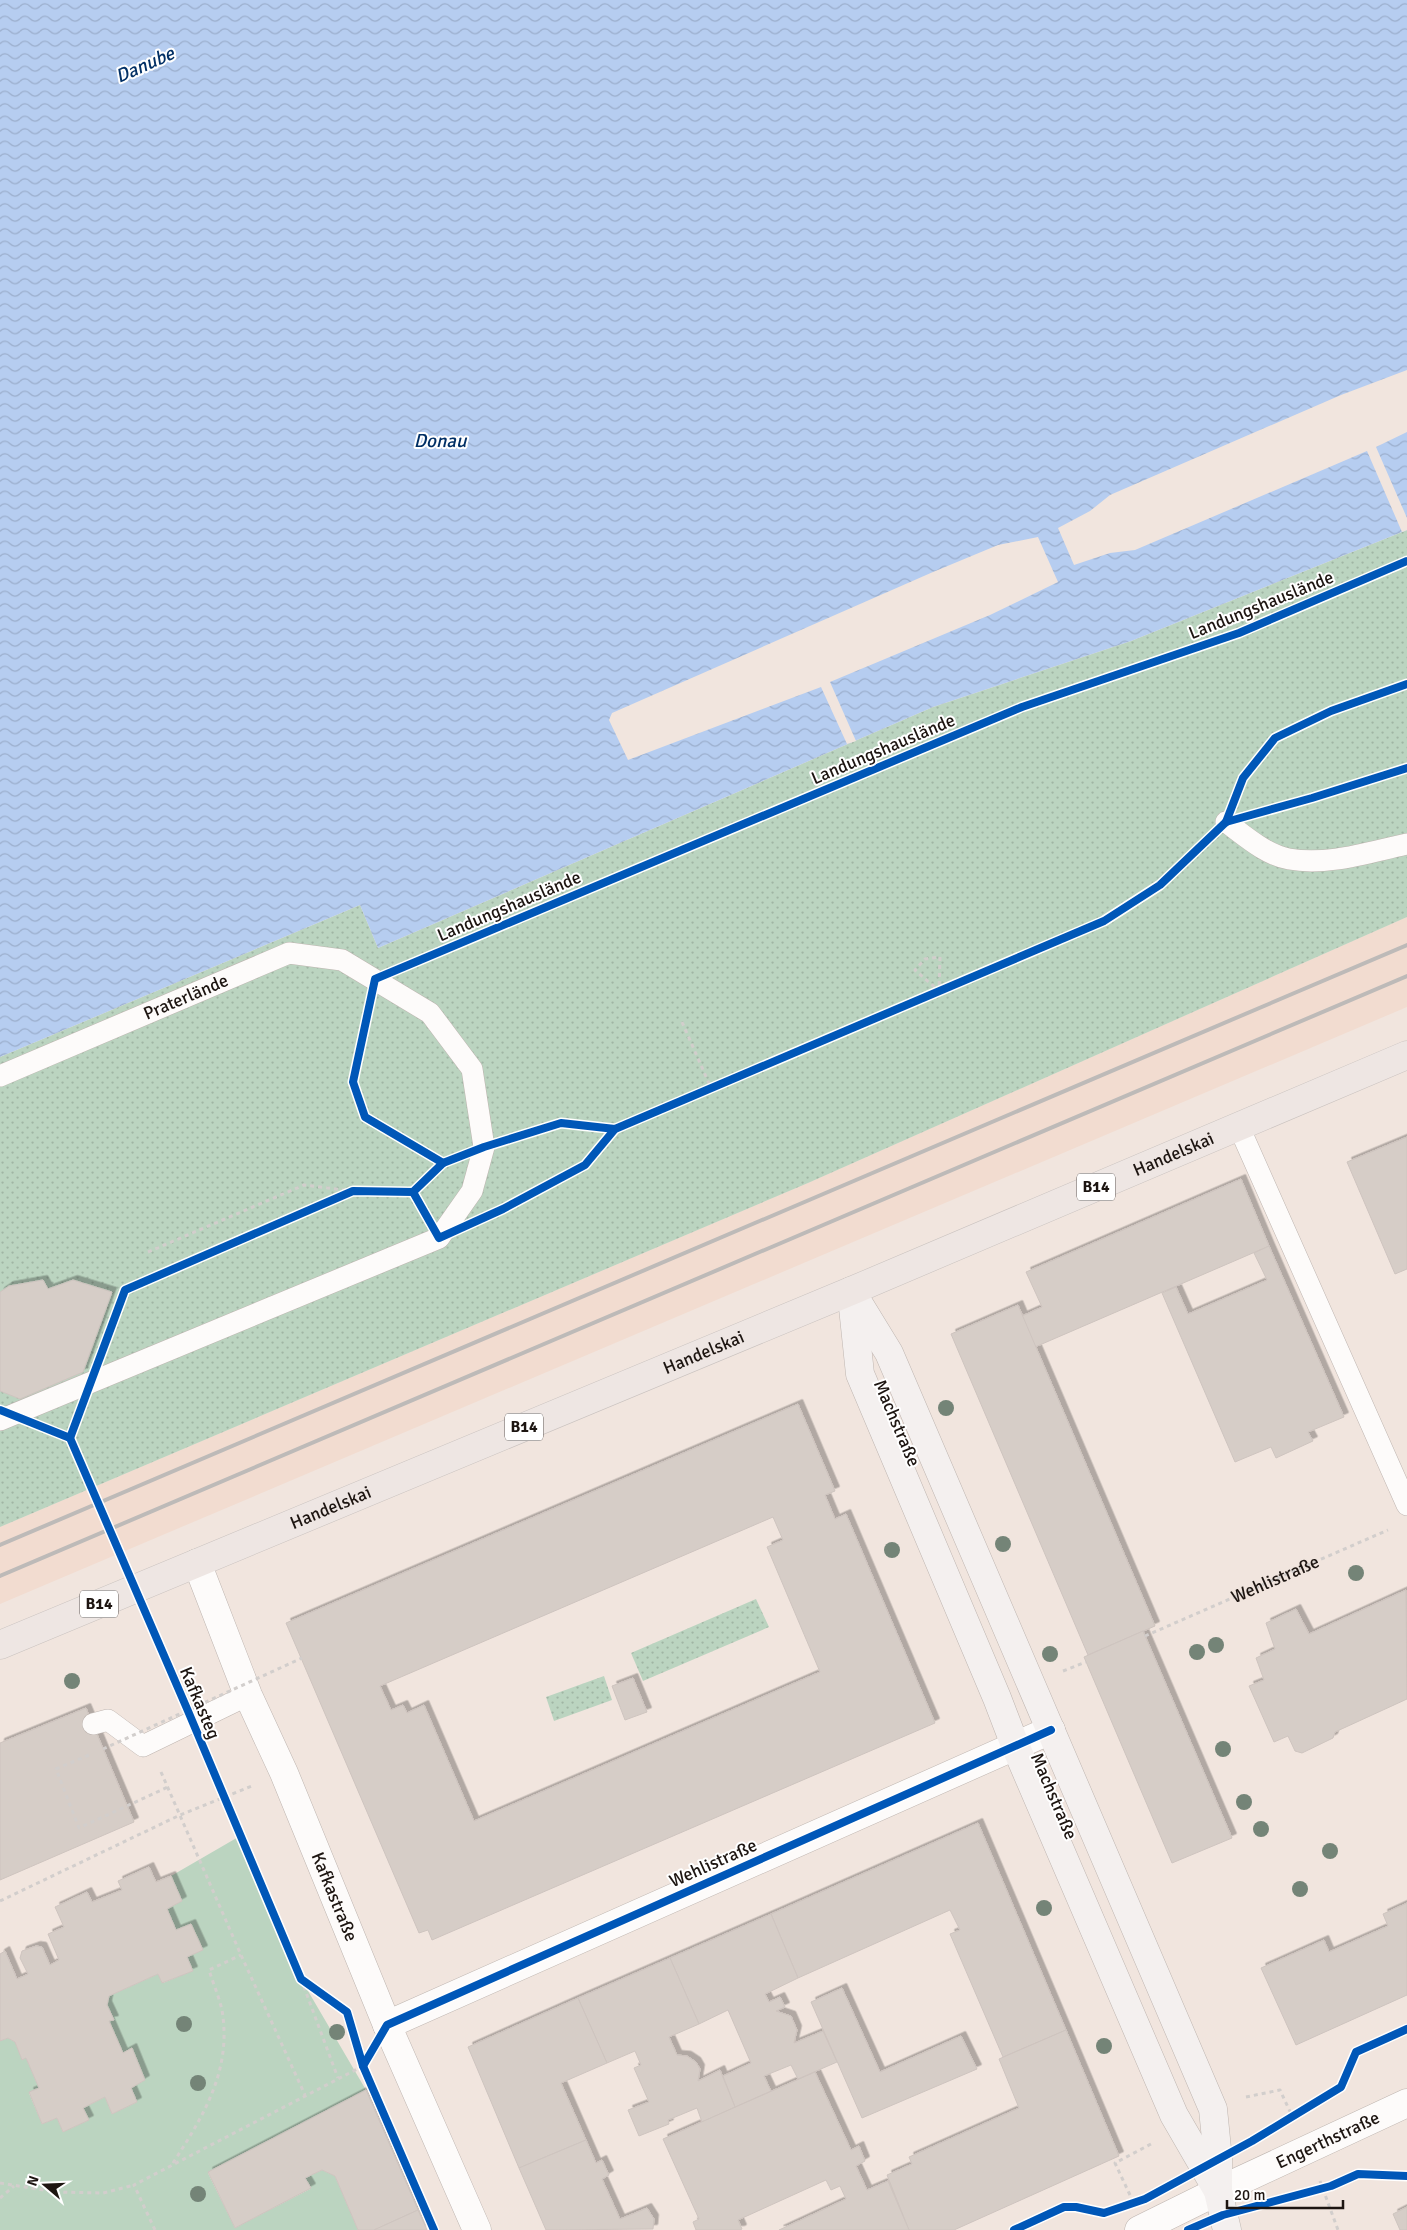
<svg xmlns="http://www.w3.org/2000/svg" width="1407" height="2230" viewBox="0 0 1407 2230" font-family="Signika,sans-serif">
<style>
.built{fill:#f2dcd0}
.grass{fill:#bbd4c0}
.park{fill:url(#park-dots)}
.water{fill:url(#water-waves)}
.pier{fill:#f1e5de}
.building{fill:#d6cdc7;stroke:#cec4bf;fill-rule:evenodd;filter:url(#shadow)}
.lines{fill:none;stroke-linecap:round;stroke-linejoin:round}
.lane-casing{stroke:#beb5b0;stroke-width:22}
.street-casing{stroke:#beb5b0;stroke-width:29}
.secondary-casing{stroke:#beb5b0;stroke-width:29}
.primary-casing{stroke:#c9c2bf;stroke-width:29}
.path{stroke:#d2cecc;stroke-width:3;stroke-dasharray:4 4;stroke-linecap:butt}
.lane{stroke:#fdfbfa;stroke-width:21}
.street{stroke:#fdfbfa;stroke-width:28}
.secondary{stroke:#f4f0ef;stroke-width:28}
.primary{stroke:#eee6e3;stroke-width:28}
.rail{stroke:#bdbab8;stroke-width:4}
.path-bridge{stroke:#d2cecc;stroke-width:3;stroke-dasharray:4 4;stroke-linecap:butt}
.cycleway-casing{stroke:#fff;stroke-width:11}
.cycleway{stroke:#0057b8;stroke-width:8}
.tree{fill:#748477}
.labels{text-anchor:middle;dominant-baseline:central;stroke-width:4;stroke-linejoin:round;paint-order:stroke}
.shield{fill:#fff;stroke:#615b58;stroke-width:1}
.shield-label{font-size:16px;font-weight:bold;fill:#1d1511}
.street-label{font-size:18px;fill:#1d1511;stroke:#fff}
.water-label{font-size:19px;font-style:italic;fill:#002f65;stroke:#fff}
</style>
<defs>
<pattern id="park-dots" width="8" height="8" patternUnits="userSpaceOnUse" patternTransform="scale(1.25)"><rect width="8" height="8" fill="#bbd4c0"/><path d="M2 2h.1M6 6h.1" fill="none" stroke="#a0b5a4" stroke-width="1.8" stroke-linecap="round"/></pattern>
<pattern id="water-waves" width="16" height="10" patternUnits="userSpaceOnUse" patternTransform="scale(1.25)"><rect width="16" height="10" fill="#b6cdf0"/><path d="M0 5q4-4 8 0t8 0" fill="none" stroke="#9cafcd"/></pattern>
<filter id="shadow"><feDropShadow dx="4.5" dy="-4.5" stdDeviation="0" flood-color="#0004"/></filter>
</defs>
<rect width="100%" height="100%" fill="#f1e5de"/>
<!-- built -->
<polygon class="built" points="1407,917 1407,1007 0,1604 0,1527 808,1183"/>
<!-- grass -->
<polygon class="grass" points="240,1836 301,1979 366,2090 208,2173 235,2228 310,2189 305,2178 322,2170 335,2176 358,2230 0,2230 0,2041 8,2038 15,2042 22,2059 26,2058 39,2088 29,2093 42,2124 57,2118 63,2132 89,2120 83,2108 105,2097 112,2114 137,2102 131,2088 145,2080 132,2049 123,2053 109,2021 114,2020 107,2005 109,1996 158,1974 163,1983 192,1971 187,1957 202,1950 191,1924 176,1930 167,1909 182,1901 171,1876"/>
<!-- park -->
<g class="park">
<polygon points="1407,530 1407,917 808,1183 0,1527 0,1057 360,905 378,948 933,707 1131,641"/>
<polygon points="756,1599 769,1627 643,1681 631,1653"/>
<polygon points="604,1676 612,1700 554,1721 546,1697"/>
</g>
<!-- water -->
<polygon class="water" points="0,0 1407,0 1407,530 1131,641 933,707 378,948 360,905 0,1057"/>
<!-- pier -->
<g class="pier">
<polygon points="1407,370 1407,432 1376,447 1407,518 1407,530 1402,532 1367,451 1135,550 1110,553 1074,565 1058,528 1090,511 1110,495 1341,395"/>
<polygon points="1038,537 1058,582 990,615 830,682 856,741 847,744 821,687 628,760 609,720 612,713 933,572 998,545"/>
</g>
<!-- building -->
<g class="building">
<polygon points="1407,1137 1407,1269 1395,1274 1347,1162"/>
<polygon points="1241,1179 1269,1246 1035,1347 1022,1316 1042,1307 1026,1272"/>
<polygon points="1269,1246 1344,1417 1308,1432 1313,1441 1276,1458 1271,1447 1235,1462 1162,1293 1176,1287 1188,1314 1267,1280 1254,1253"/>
<polygon points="43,1280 48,1289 73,1280 112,1292 83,1372 20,1399 0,1391 0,1292 9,1286"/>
<polygon points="1018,1305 1155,1626 1088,1655 951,1334"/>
<path d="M798 1404 835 1491 825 1495 835 1519 846 1514 935 1723 432 1940 428 1930 419 1933 286 1623ZM773 1517 783 1540 767 1547 820 1672 474 1821 424 1705 407 1713 403 1705 391 1710 380 1686Z"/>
<polygon points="1406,1590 1407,1699 1335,1732 1333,1738 1302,1753 1295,1751 1288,1736 1274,1742 1249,1686 1264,1680 1256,1658 1275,1649 1266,1623 1296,1609 1309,1634"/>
<polygon points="1143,1631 1232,1838 1172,1863 1084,1657"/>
<polygon points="633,1678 647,1712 625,1720 612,1686"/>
<polygon points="86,1708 134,1822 0,1880 0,1743"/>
<polygon points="978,1823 1066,2030 1003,2057 950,1934 960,1930 950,1910 798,1978 771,1914"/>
<polygon points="149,1867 156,1882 171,1876 182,1901 167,1909 176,1930 191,1924 203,1950 187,1957 193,1971 162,1983 158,1974 109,1996 107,2005 114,2020 109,2021 123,2053 132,2048 145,2080 131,2088 137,2102 112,2114 105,2097 83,2108 89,2120 63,2132 57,2118 42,2124 29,2092 39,2088 26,2058 22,2060 15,2042 8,2038 0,2041 0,1954 5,1951 17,1979 28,1974 20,1958 22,1951 36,1946 42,1947 50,1965 59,1960 48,1934 64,1927 55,1907 87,1892 92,1902 122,1890 118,1881"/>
<polygon points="1407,1903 1407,1995 1296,2045 1261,1968 1324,1940 1329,1952 1388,1926 1383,1914"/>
<polygon points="771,1914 798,1978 765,1994 769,2002 780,1997 785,2007 776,2011 791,2016 797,2030 794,2043 823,2031 837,2062 798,2079 791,2065 764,2076 771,2091 735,2107 723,2076 751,2063 728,2010 699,2024 670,1958"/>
<polygon points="670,1958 699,2024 669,2037 677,2055 687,2056 696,2062 700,2069 698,2081 720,2070 735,2107 702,2122 697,2108 668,2120 669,2124 639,2136 628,2110 649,2102 634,2068 641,2065 635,2051 607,2063 578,1998"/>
<polygon points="842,1988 880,2072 961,2036 977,2069 862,2118 811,2002"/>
<polygon points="578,1998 607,2063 561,2083 586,2140 519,2168 468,2047"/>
<polygon points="1066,2030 1119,2156 954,2230 909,2230 887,2175 912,2164 909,2157 1019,2108 999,2059"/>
<polygon points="815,2072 851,2150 859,2146 865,2161 856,2166 867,2190 888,2181 909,2230 779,2230 846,2199 840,2186 831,2190 826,2180 738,2220 742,2229 740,2230 696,2230 693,2222 699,2219 663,2139"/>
<polygon points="366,2090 418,2210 374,2230 358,2230 335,2176 322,2170 305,2178 311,2188 235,2228 208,2172"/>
<polygon points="586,2140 596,2163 602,2160 609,2175 602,2179 620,2219 647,2208 654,2219 653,2229 546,2230 519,2168"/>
<polygon points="1407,2207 1407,2230 1400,2230 1393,2214"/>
<polygon points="418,2210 427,2230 374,2230"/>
</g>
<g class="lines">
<!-- lane casing -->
<g class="lane-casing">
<g id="lane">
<path d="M1226 822C1245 836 1266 855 1289 859 1328 866 1369 852 1407 844"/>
<path id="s2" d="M0 1076 289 953 342 960 430 1013 472 1069 484 1147 472 1191 439 1238 0 1420"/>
<polyline points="1239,1127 1407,1505"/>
<polyline points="93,1724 108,1720 143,1746 248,1695"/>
</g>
</g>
<!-- street casing -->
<g class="street-casing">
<g id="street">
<path id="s3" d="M197 1563 248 1695 284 1773 387 2025 477 2230"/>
<polyline points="387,2025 1051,1730"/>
<path id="s4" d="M1139 2230 1218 2191 1407 2103"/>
</g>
</g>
<!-- secondary casing -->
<g class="secondary-casing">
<g id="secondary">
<polyline points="851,1291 889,1353 1213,2109 1218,2159 1218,2191 1227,2230"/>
<polyline points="852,1298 860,1374 997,1698 1015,1745 1174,2115 1218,2191"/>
</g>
</g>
<!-- primary casing -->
<g class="primary-casing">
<g id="primary">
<path id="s5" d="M0 1645 851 1291 1407 1055"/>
</g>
</g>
<!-- path -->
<g class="path">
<polygon points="940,957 939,991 915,970 925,959"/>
<polyline points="682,1022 711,1088"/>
<polyline points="148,1252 304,1185 353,1191"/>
<path id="s1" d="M1145 1636 1388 1530"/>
<polyline points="1063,1671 1086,1662"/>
<polyline points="89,1755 56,1769 79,1828 168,1787"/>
<polyline points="161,1772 241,1955 305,2095"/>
<polyline points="0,1901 180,1815 252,1786"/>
<polyline points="301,1979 338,2078"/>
<polyline points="1246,2097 1280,2090 1293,2118"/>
<path d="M173 2163C204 2115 232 2070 222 2010 219 1997 213 1983 209 1970L241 1955"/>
<polyline points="1320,2181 1338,2230"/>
<polyline points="0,2183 56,2192 103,2193 134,2185"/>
<polyline points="1130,2195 1115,2163 1151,2144"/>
<polyline points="0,2198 14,2186"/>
<polyline points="155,2230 134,2185 363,2066"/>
</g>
<!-- lane -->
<use href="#lane" class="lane"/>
<!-- street -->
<use href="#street" class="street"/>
<!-- secondary -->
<use href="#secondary" class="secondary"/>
<!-- primary -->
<use href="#primary" class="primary"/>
<!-- rail -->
<g class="rail">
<polyline points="0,1545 1407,945"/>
<polyline points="0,1576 1407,976"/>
</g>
<!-- path-bridge -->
<polyline class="path-bridge" points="103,1749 302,1658"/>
<!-- cycleway casing -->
<g class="cycleway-casing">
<g id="cycleway">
<polyline points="1226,822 1243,778 1275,738 1331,711 1407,684"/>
<polyline points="615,1129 561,1123 484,1147 443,1163 413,1192 439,1238 503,1209 585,1165 615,1129 1104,921 1160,885 1226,822 1312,798 1407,768"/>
<polyline points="443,1163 365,1117 353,1082 375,979 1022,707 1239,633 1407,561"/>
<polyline points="0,1410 70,1438"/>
<polyline points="70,1438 188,1711 301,1979 347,2012 363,2066 434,2230"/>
<polyline points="70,1438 125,1290 353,1191 413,1192"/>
<polyline points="363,2066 387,2025 1051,1730"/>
<polyline points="1014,2230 1064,2207 1076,2207 1104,2213 1145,2199 1252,2141 1341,2087 1356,2052 1407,2029"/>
<polyline points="1188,2230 1223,2215 1331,2186 1358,2174 1407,2176"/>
</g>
</g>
<!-- cycleway -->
<use href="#cycleway" class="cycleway"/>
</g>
<!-- trees -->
<g class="tree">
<circle cx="946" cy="1408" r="8"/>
<circle cx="1003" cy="1544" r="8"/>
<circle cx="892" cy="1550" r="8"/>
<circle cx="1356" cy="1573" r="8"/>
<circle cx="1216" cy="1645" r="8"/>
<circle cx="1197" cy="1652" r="8"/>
<circle cx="1050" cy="1654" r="8"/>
<circle cx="72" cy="1681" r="8"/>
<circle cx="1223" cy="1749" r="8"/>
<circle cx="1244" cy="1802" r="8"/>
<circle cx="1261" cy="1829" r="8"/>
<circle cx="1330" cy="1851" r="8"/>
<circle cx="1300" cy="1889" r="8"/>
<circle cx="1044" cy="1908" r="8"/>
<circle cx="184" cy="2024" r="8"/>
<circle cx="337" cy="2032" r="8"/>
<circle cx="1104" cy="2046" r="8"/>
<circle cx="198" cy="2083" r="8"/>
<circle cx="198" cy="2194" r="8"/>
</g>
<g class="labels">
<!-- shield labels -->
<g class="shield">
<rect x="1077" y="1173.5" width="38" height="27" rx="4"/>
<rect x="505" y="1413.5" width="38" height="27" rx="4"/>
<rect x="80" y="1590.5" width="38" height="27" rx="4"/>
</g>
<g class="shield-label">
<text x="1096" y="1187">B14</text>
<text x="524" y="1427">B14</text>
<text x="99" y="1604">B14</text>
</g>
<!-- street labels -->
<g class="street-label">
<text transform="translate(1261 605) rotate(-22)">Landungshauslände</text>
<text transform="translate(883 749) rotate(-23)">Landungshauslände</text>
<text transform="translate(509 906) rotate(-23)">Landungshauslände</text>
<text stroke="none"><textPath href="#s2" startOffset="202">Praterlände</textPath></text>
<text stroke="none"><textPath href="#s5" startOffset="1272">Handelskai</textPath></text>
<text stroke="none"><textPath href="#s5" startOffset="762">Handelskai</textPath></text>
<text transform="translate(897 1423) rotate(67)">Machstraße</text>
<text stroke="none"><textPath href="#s5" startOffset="358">Handelskai</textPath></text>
<text stroke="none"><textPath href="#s1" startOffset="142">Wehlistraße</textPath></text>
<text transform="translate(200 1703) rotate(67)">Kafkasteg</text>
<text transform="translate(1054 1796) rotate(67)">Machstraße</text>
<text transform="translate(713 1863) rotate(-24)">Wehlistraße</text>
<text stroke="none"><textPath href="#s3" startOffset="361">Kafkastraße</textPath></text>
<text stroke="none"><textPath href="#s4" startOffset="209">Engerthstraße</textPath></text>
</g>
<!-- water labels -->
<g class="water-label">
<text transform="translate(145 65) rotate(-24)">Danube</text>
<text x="440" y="441">Donau</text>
</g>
</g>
<!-- north arrow -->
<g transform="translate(45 2185) rotate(289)" stroke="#ffffff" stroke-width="4" paint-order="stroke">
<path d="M0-4L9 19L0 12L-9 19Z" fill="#1d1511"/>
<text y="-8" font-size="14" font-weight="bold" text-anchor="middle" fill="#1d1511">N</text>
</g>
<!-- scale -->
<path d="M1227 2200v8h116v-8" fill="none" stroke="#1d1511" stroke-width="2.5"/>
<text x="1234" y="2200" font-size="15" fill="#1d1511" stroke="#ffffff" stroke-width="4" paint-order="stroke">20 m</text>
</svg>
